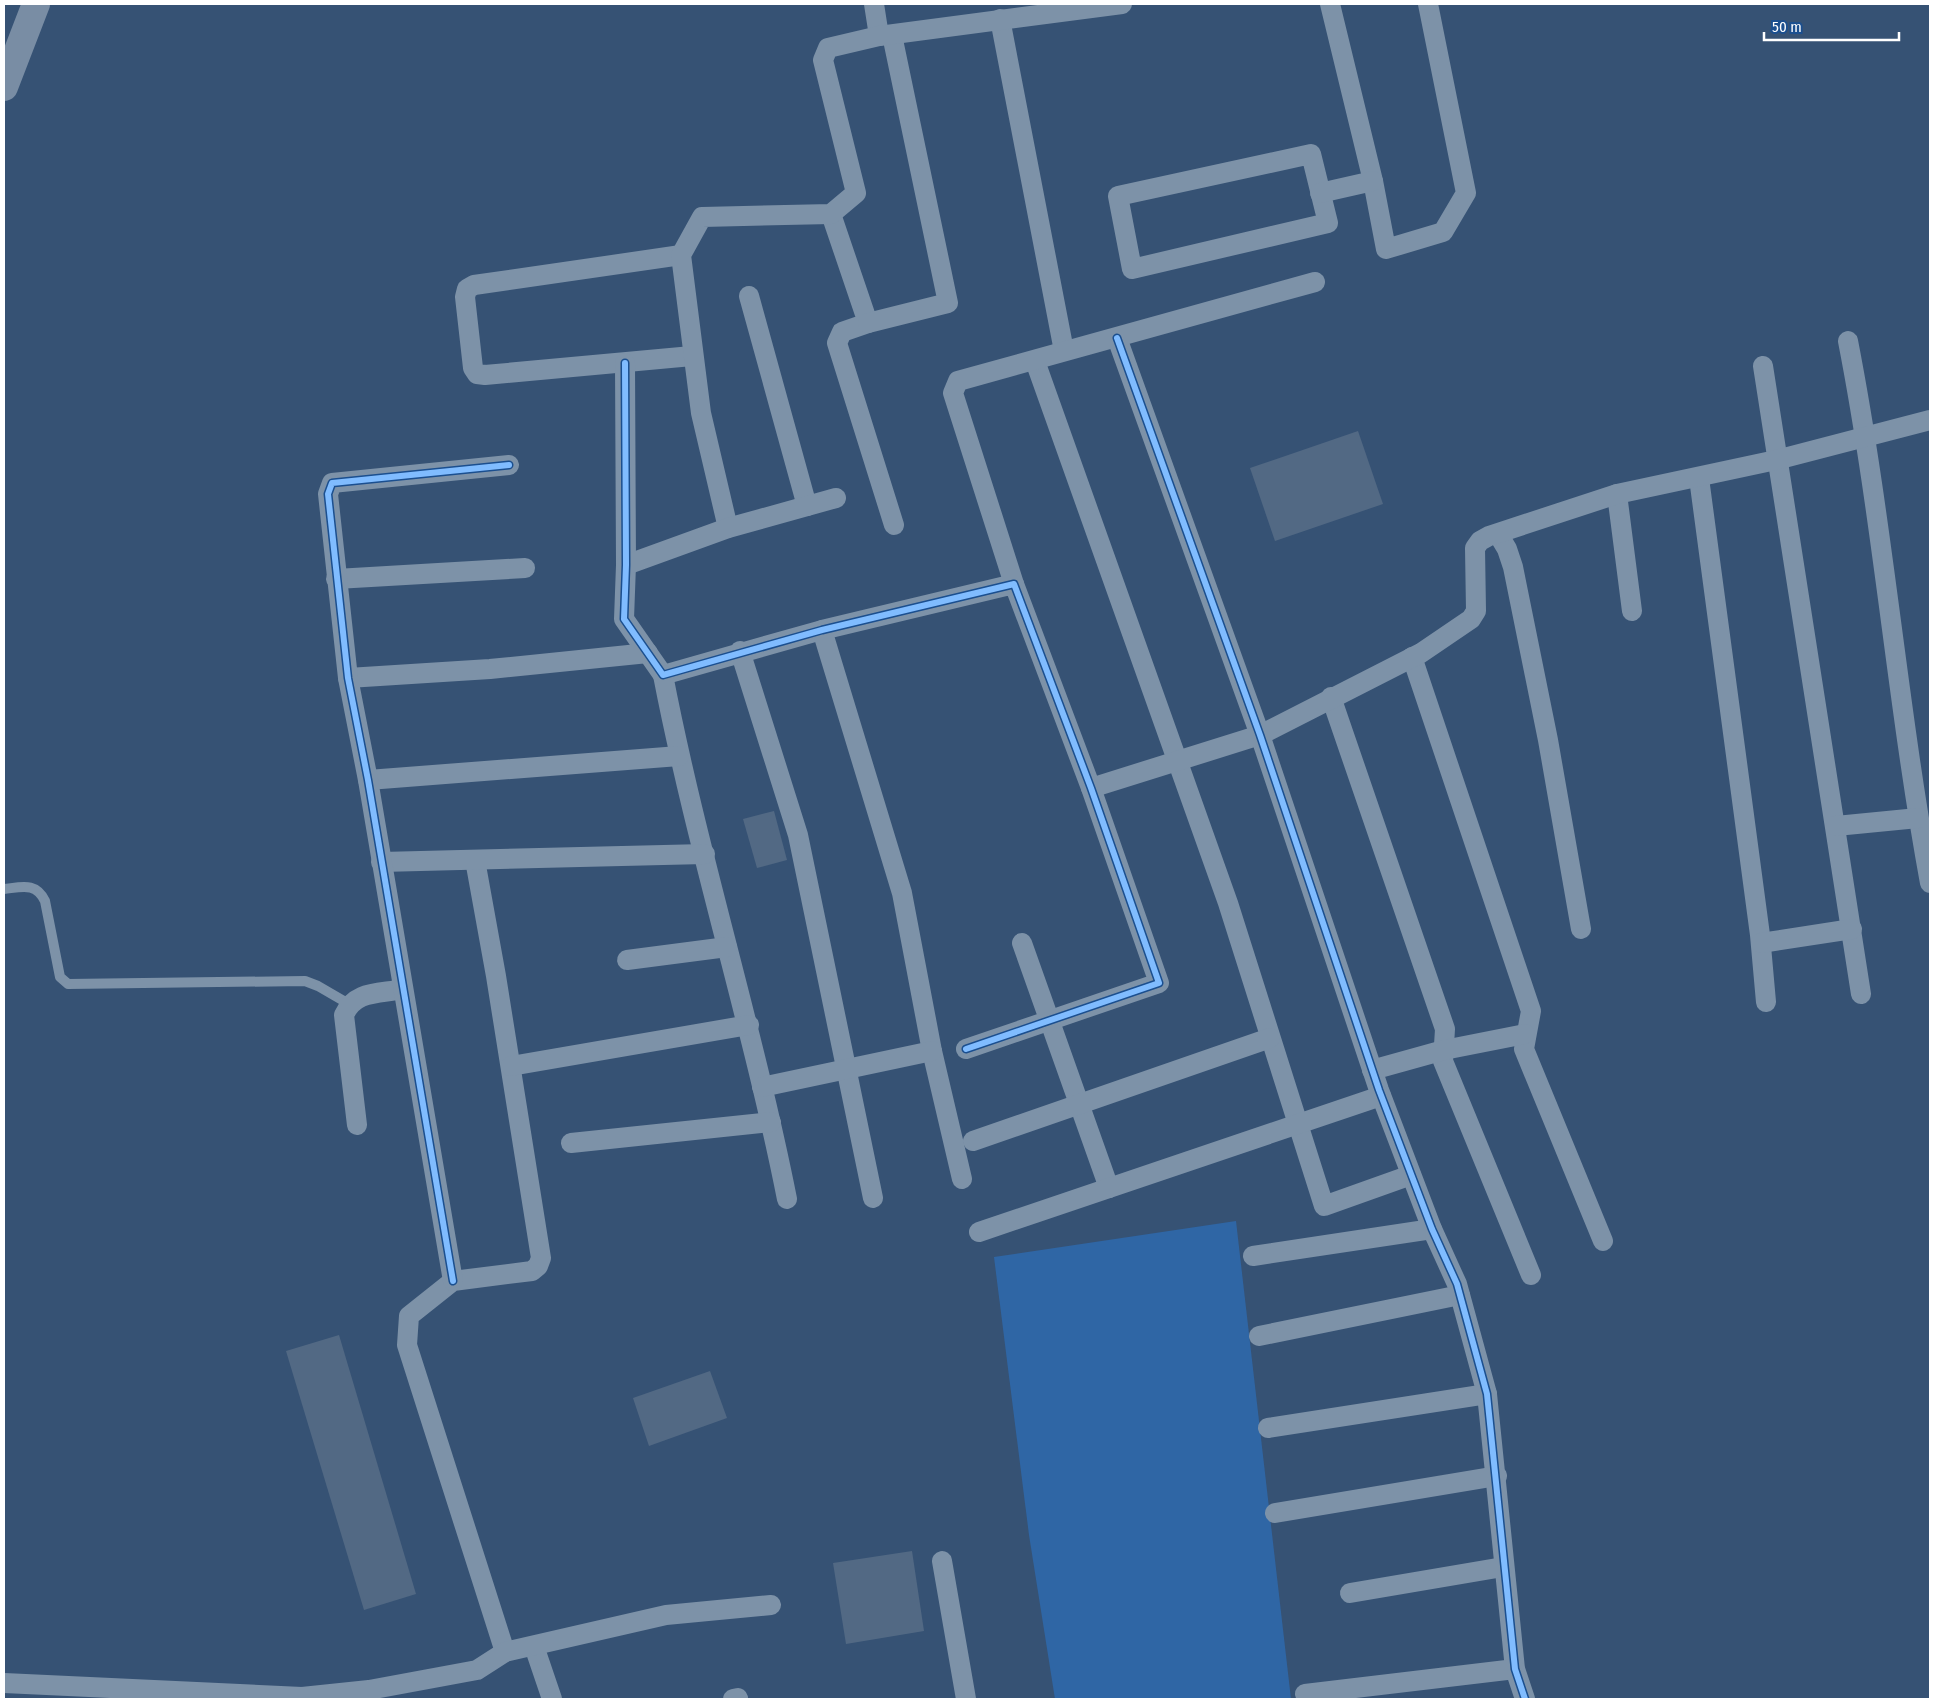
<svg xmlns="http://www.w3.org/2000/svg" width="1934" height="1703" viewBox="0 0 1934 1703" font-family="'Fira Sans Condensed',sans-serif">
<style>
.green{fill:#2f66a5}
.building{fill:#526984}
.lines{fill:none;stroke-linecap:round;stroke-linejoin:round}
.lane{stroke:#7d92a8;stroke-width:10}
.street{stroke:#7d92a8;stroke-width:20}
.secondary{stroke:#798da4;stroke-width:28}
.cycleway-casing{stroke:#1b4f8f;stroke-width:9}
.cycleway{stroke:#80bcff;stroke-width:6}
</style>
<rect width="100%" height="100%" fill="#365274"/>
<!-- green -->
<polygon class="green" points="1236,1221 1291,1699 1055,1699 1029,1535 994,1257"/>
<!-- building -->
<g class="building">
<polygon points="1358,431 1383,504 1275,541 1250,468"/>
<polygon points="774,811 787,860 757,868 743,819"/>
<polygon points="339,1335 416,1594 364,1610 286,1351"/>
<polygon points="710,1371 727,1418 649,1446 633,1398"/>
<polygon points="912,1551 924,1631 846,1644 833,1563"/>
</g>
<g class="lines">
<!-- lane -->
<path class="lane" d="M4 889C22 887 36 882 45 901L60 977 68 984 305 981 318 986 349 1004"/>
<!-- street -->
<g class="street">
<polyline points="874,4 879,36"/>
<polyline points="1330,4 1373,181 1386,249 1443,232 1466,193 1428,4"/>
<polyline points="1000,19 1064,351"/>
<polygon points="1311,154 1328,223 1132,269 1118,196"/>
<polyline points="1320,193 1373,181"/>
<polyline points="831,214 868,323 842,332 837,343 894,525"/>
<polyline points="681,255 474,285 467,289 465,297 473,368 477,374 485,375 692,356"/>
<polyline points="749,296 807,506"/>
<polyline points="868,323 948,303 892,35"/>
<polyline points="1117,338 1260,735 1379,1090 1432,1229 1457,1284 1487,1394 1515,1669 1525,1699"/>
<path d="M1848 341C1883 521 1897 703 1930 883"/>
<polyline points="1035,361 1228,903 1324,1206 1411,1175"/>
<polyline points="625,363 626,565 624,619 663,675 822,630 1014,584 1091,788 1159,983 966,1049"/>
<polyline points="1763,366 1861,994"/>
<polyline points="1699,478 1760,935 1766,1002"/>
<polyline points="1617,494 1632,611"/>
<polyline points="728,528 701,413 681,255 702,217 831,214 856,193 823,60 828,48 879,36 1122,4"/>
<polyline points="1498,534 1507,549 1513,567 1548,740 1581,929"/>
<polyline points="626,565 728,528 836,498"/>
<polyline points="336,579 525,568"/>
<polyline points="1014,584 953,393 958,381 1315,282"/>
<polyline points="822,630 902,893 932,1051 962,1179"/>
<polyline points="740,651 798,835 873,1198"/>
<polyline points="1412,657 1531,1011 1524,1049 1603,1241"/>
<path d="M663 675C697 851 752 1023 787 1199"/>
<polyline points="348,678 490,669 648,653"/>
<polyline points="1331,697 1445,1029 1443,1061 1531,1275"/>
<polyline points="368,780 679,756"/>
<polyline points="1091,788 1260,735 1421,653 1471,619 1476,611 1475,548 1480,541 1489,536 1617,494 1776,460 1930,420"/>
<polyline points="1836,826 1918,818"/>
<polyline points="475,860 496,976 541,1258 538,1266 532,1271 453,1281 409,1316 407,1345 505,1652"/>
<polyline points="381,862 705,854"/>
<polyline points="1022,943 1109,1188"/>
<polyline points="1761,943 1852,929"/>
<polyline points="627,960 727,947"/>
<polyline points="511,1066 749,1025"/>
<polyline points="1372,1070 1444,1050 1525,1034"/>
<polyline points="762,1087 932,1051"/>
<path d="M357 1125 344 1015C355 990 379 994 403 989"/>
<polyline points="973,1141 1270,1038"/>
<polyline points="571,1143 771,1122"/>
<polyline points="979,1232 1381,1096"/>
<polyline points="1253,1256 1432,1229"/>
<polyline points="453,1281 368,780 348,678 328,494 332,483 509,465"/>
<polyline points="1259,1336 1460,1295"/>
<polyline points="1268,1428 1487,1394"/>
<polyline points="1275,1513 1497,1476"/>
<polyline points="942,1561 966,1699"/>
<polyline points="1350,1593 1503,1567"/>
<polyline points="534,1646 552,1699"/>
<polyline points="4,1683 302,1697 369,1690 477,1670 505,1652 666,1615 771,1605"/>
<polyline points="1305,1694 1515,1669"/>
<polyline points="733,1699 738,1698"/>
</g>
<!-- secondary -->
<polyline class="secondary" points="4,87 36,4"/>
<!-- cycleway casing -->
<g class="cycleway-casing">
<g id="cycleway">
<polyline points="1117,338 1260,735 1379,1090 1432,1229 1457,1284 1487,1394 1515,1669 1525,1699"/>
<polyline points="625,363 626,565 624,619 663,675 822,630 1014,584 1091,788 1159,983 966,1049"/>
<polyline points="453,1281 368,780 348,678 328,494 332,483 509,465"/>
</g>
</g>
<!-- cycleway -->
<use href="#cycleway" class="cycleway"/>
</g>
<!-- border -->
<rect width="1934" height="1703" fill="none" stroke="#ffffff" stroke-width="10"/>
<!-- scale -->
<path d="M1764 32v8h135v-8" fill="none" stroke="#ffffff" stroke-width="2.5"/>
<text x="1772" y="32" font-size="15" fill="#ffffff" stroke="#1b4f8f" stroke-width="4" paint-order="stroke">50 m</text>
</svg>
